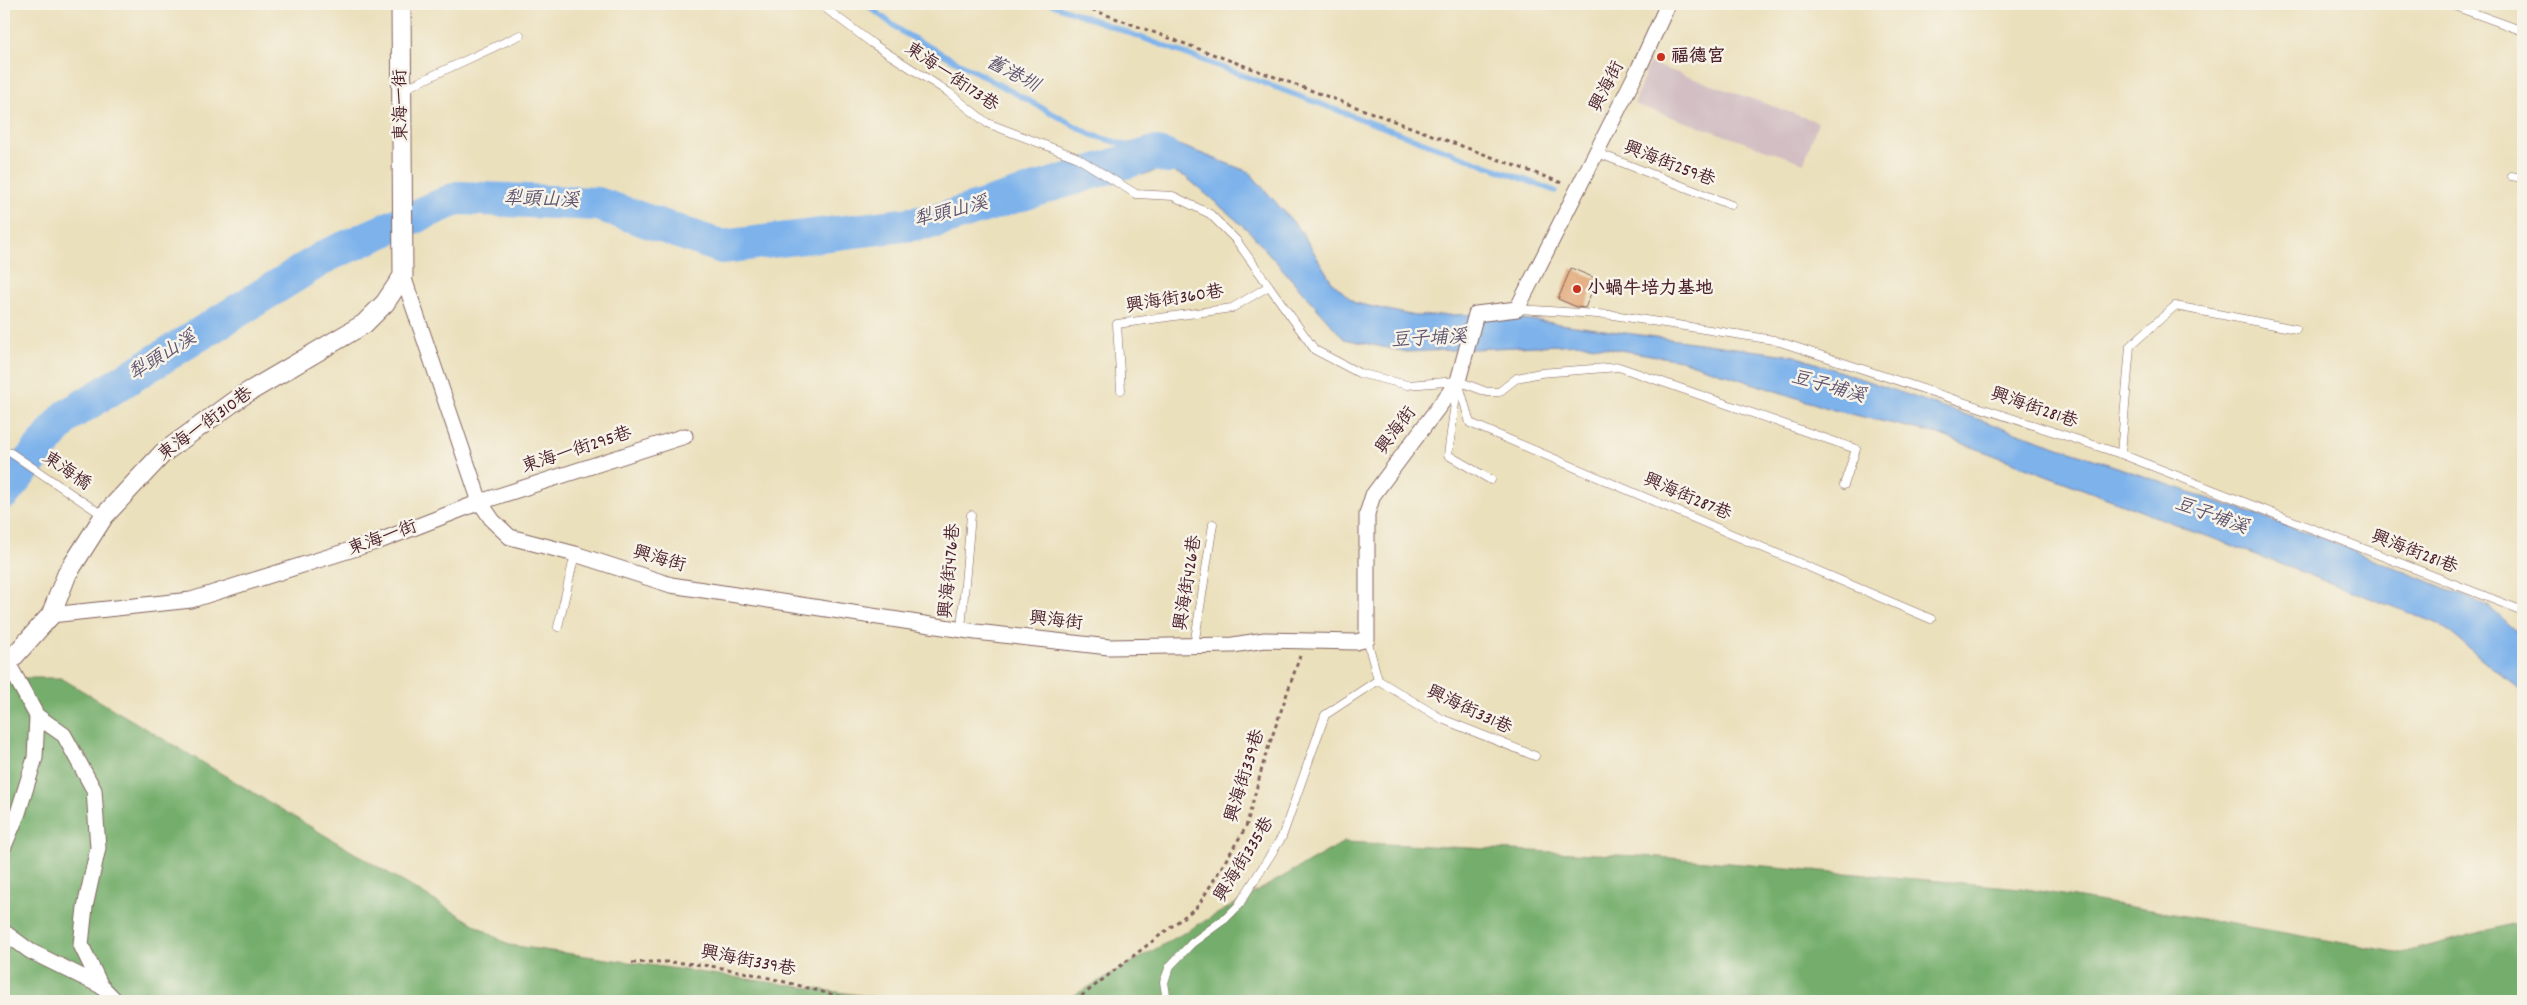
<svg xmlns="http://www.w3.org/2000/svg" width="2527" height="1005" viewBox="0 0 2527 1005" font-family="Dekko,'LXGW WenKai TC',sans-serif">
<style>
.industrial{fill:#d2bec3}
.forest{fill:#74ae6c;stroke:#5f664c}
.water{fill:#7db2eb;stroke:#64688b}
.lines{fill:none;stroke-linecap:round;stroke-linejoin:round}
.stream{stroke:#7db2eb;stroke-width:5.5}
.river{stroke:#7db2eb;stroke-width:34}
.building{fill:#df9d69}
.service-casing{stroke:#82635e;stroke-width:9}
.minor-casing{stroke:#82635e;stroke-width:17}
.tertiary-casing{stroke:#82635e;stroke-width:21}
.path{stroke:#82635e;stroke-width:3;stroke-dasharray:4 4;stroke-linecap:butt}
.service{stroke:#fff;stroke-width:8}
.minor{stroke:#fff;stroke-width:15}
.tertiary{stroke:#fff;stroke-width:19}
.poi-dot{fill:#c8321e;stroke:#f7f3e8;stroke-width:2}
.labels{text-anchor:middle;dominant-baseline:central;stroke-width:5;stroke-linejoin:round;paint-order:stroke}
.poi-label{font-size:18px;font-weight:bold;fill:#4a1f2b;stroke:#f7f3e8;text-anchor:start}
.street-label{font-size:18px;fill:#4a1f2b;stroke:#f7f3e8}
.water-label{font-size:19px;font-style:italic;fill:#5c526e;stroke:#f7f3e8}
</style>
<rect width="100%" height="100%" fill="#f7f3e8"/>
<filter id="ink" filterUnits="userSpaceOnUse"><feTurbulence type="fractalNoise" baseFrequency=".02" numOctaves="2"/><feDisplacementMap in="SourceGraphic" scale="10" xChannelSelector="R" yChannelSelector="G"/><feConvolveMatrix kernelMatrix="1 2 1 2 8 2 1 2 1" color-interpolation-filters="sRGB"/></filter>
<filter id="wash" filterUnits="userSpaceOnUse"><feTurbulence type="fractalNoise" baseFrequency=".0096" numOctaves="4" result="noise"/><feDisplacementMap in="SourceGraphic" scale="20" xChannelSelector="R" yChannelSelector="G"/><feGaussianBlur stdDeviation="1.12" result="paint"/><feColorMatrix in="noise" values="0 0 0 0 0 0 0 0 0 0 0 0 0 0 0 0 0 1.4 0 .05"/><feComposite in="paint" operator="in"/></filter>
<g filter="url(#wash)">
<rect width="100%" height="100%" fill="#ebe0bc"/>
<!-- industrial -->
<polygon class="industrial" points="1649,63 1818,122 1804,163 1634,104"/>
<!-- forest -->
<g class="forest">
<polygon points="4,678 61,678 509,945 901,1001 4,1001"/>
<polygon points="1344,842 1659,857 2021,888 2402,953 2523,921 2523,1001 1064,1001"/>
</g>
<!-- water -->
<polygon class="water" points="1156,138 1182,146 1249,172 1301,231 1332,282 1355,303 1415,316 1486,314 1795,356 2323,538 2488,606 2523,638 2523,693 2441,625 1938,434 1837,411 1681,360 1583,344 1407,352 1344,339 1249,231 1186,177 1164,168 1142,175 1118,158 1119,145"/>
<g class="lines">
<!-- stream -->
<g class="stream">
<polyline points="866,4 902,32 1092,135 1129,146"/>
<polyline points="1051,4 1555,191"/>
</g>
<!-- river -->
<polyline class="river" points="4,493 67,416 328,255 458,198 598,204 722,247 936,221 1154,153 1167,157"/>
</g>
<g id="blocks">
<!-- building -->
<polygon class="building" points="1571,268 1597,279 1585,308 1577,307 1558,299"/>
</g>
</g>
<g filter="url(#ink)">
<use href="#blocks" fill-opacity="0" stroke="#82635e" stroke-width="1"/>
<g class="lines">
<!-- service casing -->
<g class="service-casing">
<g id="service">
<polyline points="820,4 873,44 948,92 987,123 1076,157 1136,194 1173,196 1210,214 1236,240 1315,350 1359,373 1407,385 1458,381 1487,392 1499,392 1517,378 1540,373 1619,367 1856,449 1844,485"/>
<polyline points="2449,4 2523,31"/>
<polyline points="404,89 520,35"/>
<polyline points="1595,152 1731,205"/>
<polyline points="2511,176 2523,178"/>
<polyline points="1517,309 1613,315 1774,340 2121,454 2523,611"/>
<polyline points="1458,381 1470,423 1931,619"/>
<polyline points="1457,388 1448,455 1491,480"/>
<polyline points="1121,390 1117,324 1232,308 1269,286"/>
<polyline points="4,451 11,453 104,516"/>
<polyline points="2121,454 2130,346 2175,306 2296,329"/>
<polyline points="558,627 575,554"/>
<polyline points="961,629 971,515"/>
<polyline points="1367,639 1378,680 1442,719 1535,756"/>
<polyline points="1194,646 1213,524"/>
<polyline points="1167,1001 1164,982 1170,966 1192,943 1226,918 1238,906 1282,837 1325,715 1378,680"/>
</g>
</g>
<!-- minor casing -->
<g class="minor-casing">
<g id="minor">
<polyline points="403,276 480,502 493,521 510,537 575,554 671,585 976,632 1109,647 1233,645 1265,640 1356,642 1367,639 1367,514 1373,495 1458,381 1476,314 1517,309 1639,68 1668,4"/>
<polyline points="51,615 191,600 382,540 480,502 685,436"/>
<polyline points="8,663 37,716 64,735 94,790 98,848 85,907 81,945 101,986 116,1001"/>
<polyline points="4,846 18,813 35,758 37,716"/>
<polyline points="4,932 30,951 101,986"/>
</g>
</g>
<!-- tertiary casing -->
<g class="tertiary-casing">
<polyline id="tertiary" points="4,665 8,663 51,615 67,574 104,516 163,453 240,397 364,324 385,303 403,276 401,4"/>
</g>
<!-- path -->
<g class="path">
<polyline points="1077,4 1562,183"/>
<path d="M632 963C708 956 785 983 857 1001"/>
<polyline points="1075,1001 1198,906 1246,827 1265,757 1300,656"/>
</g>
<!-- service -->
<use href="#service" class="service"/>
<!-- minor -->
<use href="#minor" class="minor"/>
<!-- tertiary -->
<use href="#tertiary" class="tertiary"/>
</g>
</g>
<!-- markers -->
<g class="poi-dot">
<circle cx="1661" cy="57" r="5"/>
<circle cx="1577" cy="289" r="5"/>
</g>
<g class="labels">
<!-- poi labels -->
<g class="poi-label">
<text x="1671" y="57">福德宮</text>
<text x="1587" y="289">小蝸牛培力基地</text>
</g>
<!-- street labels -->
<g class="street-label">
<text transform="translate(951 78) rotate(34)">東海一街173巷</text>
<text transform="translate(1608 87) rotate(-63)">興海街</text>
<text transform="translate(402 105) rotate(-91)">東海一街</text>
<text transform="translate(1669 165) rotate(21)">興海街259巷</text>
<text transform="translate(1175 300) rotate(-9)">興海街360巷</text>
<text transform="translate(2034 409) rotate(19)">興海街281巷</text>
<text transform="translate(206 425) rotate(-36)">東海一街310巷</text>
<text transform="translate(1397 431) rotate(-53)">興海街</text>
<text transform="translate(577 451) rotate(-18)">東海一街295巷</text>
<text transform="translate(66 472) rotate(34)">東海橋</text>
<text transform="translate(1687 498) rotate(23)">興海街287巷</text>
<text transform="translate(383 539) rotate(-20)">東海一街</text>
<text transform="translate(2414 553) rotate(21)">興海街281巷</text>
<text transform="translate(659 560) rotate(16)">興海街</text>
<text transform="translate(951 571) rotate(-85)">興海街476巷</text>
<text transform="translate(1189 583) rotate(-81)">興海街426巷</text>
<text transform="translate(1056 622) rotate(6)">興海街</text>
<text transform="translate(1469 711) rotate(25)">興海街331巷</text>
<text transform="translate(1246 776) rotate(-73)">興海街339巷</text>
<text transform="translate(1245 860) rotate(-58)">興海街335巷</text>
<text transform="translate(748 962) rotate(11)">興海街339巷</text>
</g>
<!-- water labels -->
<g class="water-label">
<text transform="translate(1012 75) rotate(28)">舊港圳</text>
<text transform="translate(541 201) rotate(2)">犁頭山溪</text>
<text transform="translate(951 213) rotate(-14)">犁頭山溪</text>
<text transform="translate(1429 340) rotate(-3)">豆子埔溪</text>
<text transform="translate(163 357) rotate(-32)">犁頭山溪</text>
<text transform="translate(1828 388) rotate(16)">豆子埔溪</text>
<text transform="translate(2211 517) rotate(20)">豆子埔溪</text>
</g>
</g>
<!-- margin -->
<rect width="2527" height="1005" fill="none" stroke="#f7f3e8" stroke-width="20"/>
</svg>
